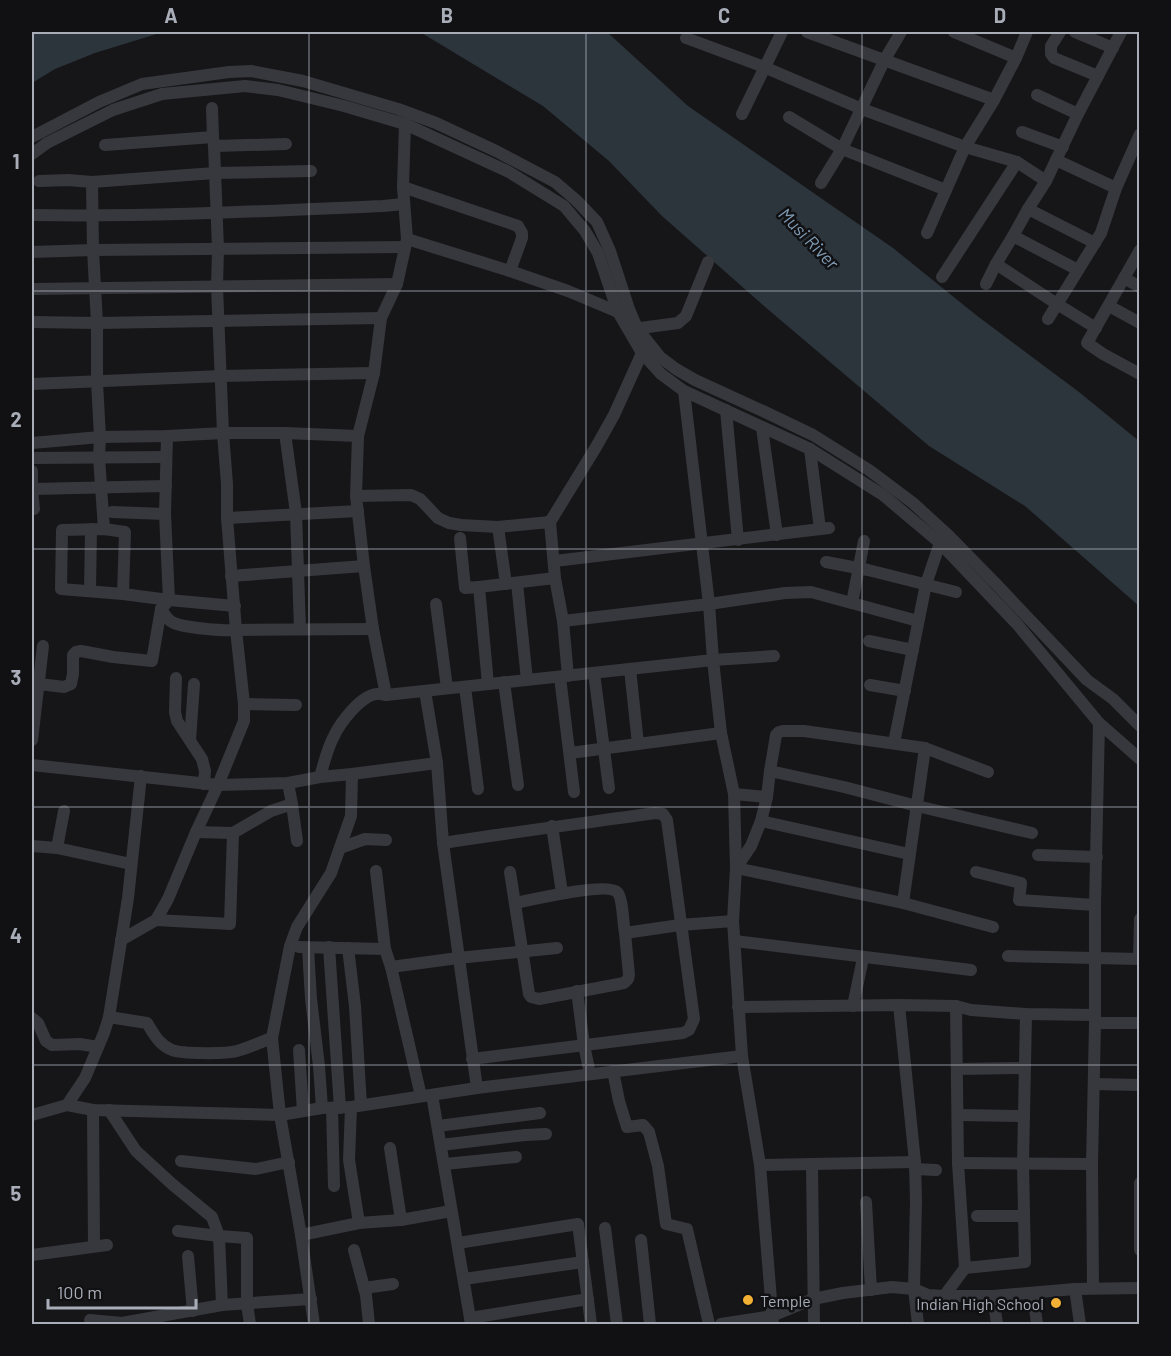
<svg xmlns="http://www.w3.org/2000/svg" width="1171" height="1356" viewBox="0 0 1171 1356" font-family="Barlow,sans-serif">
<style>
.water{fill:#2c353c}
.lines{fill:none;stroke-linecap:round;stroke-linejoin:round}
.minor{stroke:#37383d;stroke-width:12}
.grid{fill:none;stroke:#a8adb8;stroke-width:1.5;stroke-opacity:0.55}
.poi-dot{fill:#f2b134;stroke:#111113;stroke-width:2}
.labels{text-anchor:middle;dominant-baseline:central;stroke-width:5;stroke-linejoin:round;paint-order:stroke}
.poi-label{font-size:16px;fill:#a8adb8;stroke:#111113;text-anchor:start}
.water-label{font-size:18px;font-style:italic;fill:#7f9bb3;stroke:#111113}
.neatline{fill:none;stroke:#a8adb8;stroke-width:2}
.grid-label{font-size:20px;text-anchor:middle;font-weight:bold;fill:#a8adb8}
</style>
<rect width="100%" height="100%" fill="#161618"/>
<!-- water -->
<g class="water">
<polygon points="32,32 163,32 95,53 55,69 32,83"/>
<polygon points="420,32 607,32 688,106 893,248 976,315 1079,392 1139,441 1139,606 1025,506 929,446 764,306 662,216 609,161 543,106"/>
</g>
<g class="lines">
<!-- minor -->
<g class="minor">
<polyline points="807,32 994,100"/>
<polyline points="954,32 1016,58"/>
<polyline points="1060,32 1051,46 1051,54 1054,58 1098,76"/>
<polyline points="1075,32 1113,48"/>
<polyline points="686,38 764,67 862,109 965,147 1017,162 1046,181"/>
<polyline points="1037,95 1078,114"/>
<polyline points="212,108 213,137"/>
<polyline points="742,114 782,32"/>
<polyline points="789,117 842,149 946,190"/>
<polyline points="1022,132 1063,147"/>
<polyline points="32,137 99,102 142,84 229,72 251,71 303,81 398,109 436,123 496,151 555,182 576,200 597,222 610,251 629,309 637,328 660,357 676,369 695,380 765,412 813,435 869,470 913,503 949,536 996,584 1087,680 1113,699 1140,726"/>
<polyline points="105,145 213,137 214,146 286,144"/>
<polyline points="214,146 218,249 217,287 223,433 227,484 227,518 236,630 373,629"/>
<polyline points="32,154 47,143 113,110 162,94 245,86 278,90 344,106 405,124 509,172 564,206 585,231 598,253 618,312 642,353 661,374 684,391 810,449 883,495 940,543 1017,624 1099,723 1140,759"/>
<polyline points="1056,160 1116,188"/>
<polyline points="39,181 68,180 92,182 93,250 97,323 97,382 100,437 99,457 104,529"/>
<polyline points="92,182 215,173 311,171"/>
<polyline points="821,183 842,149 885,59 901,32"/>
<polyline points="403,187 518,226 522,233 522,238 510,271"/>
<polyline points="1028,209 1095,243"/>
<path d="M32 215C149 217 266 211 383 206L404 204"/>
<polyline points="927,233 965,147 994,100 1016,58 1027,32"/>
<polyline points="1013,236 996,264 1057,304 1096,328"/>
<polyline points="407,239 510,271 568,291 618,312"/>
<polyline points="1140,250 1087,343 1103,354 1140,374"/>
<polyline points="32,252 93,250 405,247"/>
<polyline points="1078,270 1013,236 1028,209 1046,181 1078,114 1121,32"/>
<polyline points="942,277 1017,162"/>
<polyline points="1124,278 1140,287"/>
<polyline points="986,284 996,264"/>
<polyline points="32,289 397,284"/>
<polyline points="1109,306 1140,323"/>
<polyline points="1048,319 1101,233 1116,188 1140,134"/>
<polyline points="32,322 97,323 381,318"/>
<polyline points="633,329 678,323 686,316 708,262"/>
<polyline points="32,384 222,376 374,373"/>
<polyline points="684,391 709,604 713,660 721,733 734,794 736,868 733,921 742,1056 760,1165 773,1324"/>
<polyline points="726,410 738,540"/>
<polyline points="762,428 777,535"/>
<polyline points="285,433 296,513 300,629"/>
<polyline points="167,436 165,514 169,600 235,606"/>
<polyline points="32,443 100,437 167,436 223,433 285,433 358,436"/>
<polyline points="810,449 820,529"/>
<polyline points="32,458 166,457"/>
<polyline points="32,471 32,489 166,486"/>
<polyline points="356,496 411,495 420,499 438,518 449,523 461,525 498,527 550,522"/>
<polyline points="32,509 34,509 32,489"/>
<polyline points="112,512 165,514"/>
<polyline points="227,518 358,511"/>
<polyline points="498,527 506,584"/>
<polyline points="460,538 465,588 479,587"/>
<polyline points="555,561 829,528"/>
<polyline points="826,562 868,570 956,592"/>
<polyline points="231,576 364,566"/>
<polyline points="517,583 527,680"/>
<polyline points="90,591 91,529"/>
<polyline points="123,594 125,532 104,529 62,530 61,589 123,594 169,600"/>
<polyline points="852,603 864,541"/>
<polyline points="436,604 447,688"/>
<polyline points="563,621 709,604 785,593 811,592 918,621"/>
<polyline points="869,641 913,650"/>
<polyline points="630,669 638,744"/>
<polyline points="594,673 609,788"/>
<polyline points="568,676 563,621 555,578 550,522 596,447 614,415 642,353"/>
<polyline points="560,677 574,792"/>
<polyline points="176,678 175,712 177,721 202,759 205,771 204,784"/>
<polyline points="504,682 518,785"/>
<polyline points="39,684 64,687 71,684 73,674 73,655 76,652 81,651 113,657 152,661 161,609"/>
<polyline points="488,684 479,587 555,578"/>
<polyline points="870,685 905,691"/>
<polyline points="465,687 478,789"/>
<polyline points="425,691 437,763 443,843 477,1088"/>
<polyline points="386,695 373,629 364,566 356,496 358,436 374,373 381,318 397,284 407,239 403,187 405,124"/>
<polyline points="244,704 296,705"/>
<polyline points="32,740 43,646"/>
<polyline points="190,740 194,684"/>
<polyline points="894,743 926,584 940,543"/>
<polyline points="570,753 721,733"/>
<polyline points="32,765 218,785 288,783 320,777 352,774 437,763"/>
<polyline points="770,771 776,735 779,732 783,731 804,731 925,748 988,772"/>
<path d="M320 777C324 763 327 749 334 736 340 723 361 695 377 694 378 693 384 695 386 695L713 660 774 656"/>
<polyline points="734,794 767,797 770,771 844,787 917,806 1032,833"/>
<polyline points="767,797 761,821 751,846 736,868 903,903 993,927"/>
<polyline points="292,804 297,841"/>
<polyline points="761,821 909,854"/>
<polyline points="552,826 562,893"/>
<polyline points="196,832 233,833 271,811 292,804 288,783"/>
<path d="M443 843C514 832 585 823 655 813L663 814 667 820 694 1019 689 1030 683 1033 472 1059"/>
<polyline points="32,846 57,848 131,864"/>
<polyline points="57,848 64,811"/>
<polyline points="340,848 365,839 386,840"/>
<polyline points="1038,855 1097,857"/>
<polyline points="376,871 385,949 391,967 421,1096"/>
<polyline points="510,872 529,994 531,997 539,999 624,983 628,979 629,975 625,933"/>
<polyline points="976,872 1021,883 1019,900 1095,905"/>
<path d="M515 903C531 900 607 882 617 892 623 897 623 925 625 933L680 925 733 921"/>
<polyline points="903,903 925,748"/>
<polyline points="156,920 230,924 233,833"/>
<path d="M121 940 156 920 168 899 196 832 218 785 244 721V704L236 630C224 631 185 628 174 623 167 620 165 615 161 609L169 600"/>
<polyline points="735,941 971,970"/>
<polyline points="299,947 385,949"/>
<polyline points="329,947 340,1108"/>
<polyline points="308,948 311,999 319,1066 322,1108"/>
<polyline points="348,948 355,1006 361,1105"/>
<polyline points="1008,956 1140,959"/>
<polyline points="1139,959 1140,919"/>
<polyline points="391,967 458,958 557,948"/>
<polyline points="577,991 584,1045 590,1074"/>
<polyline points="899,1005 915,1162 916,1201 914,1289 918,1324"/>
<polyline points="853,1006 863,958"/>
<polyline points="956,1006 958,1163 965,1268"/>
<polyline points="738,1007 899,1005 956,1006 971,1010 1026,1014 1095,1015"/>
<path d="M109 1017 147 1023C154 1034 159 1045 172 1050 181 1054 227 1054 237 1051 249 1048 260 1042 272 1038"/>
<polyline points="32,1018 38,1023 46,1041 52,1045 80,1044 98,1047"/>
<polyline points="1095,1023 1140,1023"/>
<polyline points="299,1050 303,1111"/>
<polyline points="957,1069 1025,1068"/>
<polyline points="613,1071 619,1101 627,1127 643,1125 649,1132 658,1166 666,1224 687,1229 709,1324"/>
<polyline points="1094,1084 1140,1085"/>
<polyline points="432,1095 471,1324"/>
<polyline points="67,1105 85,1078 104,1033 109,1017 128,898 141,776"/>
<polyline points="351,1107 349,1160 359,1223"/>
<polyline points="332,1108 334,1186"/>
<polyline points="93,1110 94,1246"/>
<polyline points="109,1110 136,1151 172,1184 212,1217 219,1236 222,1305"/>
<polyline points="32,1115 67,1105 93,1110 280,1115 322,1108 351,1107 477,1088 742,1056"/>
<polyline points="958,1115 1023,1116"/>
<polyline points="438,1126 540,1113"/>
<polyline points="441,1145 525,1135 546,1134"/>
<polyline points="390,1148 401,1220"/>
<polyline points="181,1161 256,1169 289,1162"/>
<polyline points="958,1163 1092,1164"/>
<polyline points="445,1164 516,1157"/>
<polyline points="812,1164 814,1324"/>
<polyline points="760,1165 915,1162"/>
<polyline points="915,1169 936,1170"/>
<polyline points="1140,1183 1140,1250"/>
<polyline points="866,1202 871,1290"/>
<polyline points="977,1216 1024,1216"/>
<polyline points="605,1228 617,1324"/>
<polyline points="178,1231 219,1236 247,1238 247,1304 250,1324"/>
<polyline points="301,1235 359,1223 401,1220 451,1211"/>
<polyline points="641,1240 650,1324"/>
<polyline points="458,1243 578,1224 591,1324"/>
<polyline points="354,1250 366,1295 369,1324"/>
<polyline points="32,1255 107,1245"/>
<polyline points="188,1256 193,1311"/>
<polyline points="464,1279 583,1262"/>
<polyline points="364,1288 393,1284"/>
<polyline points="1093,1288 1092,1164 1095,1023 1095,905 1099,723"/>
<polyline points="1075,1289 1080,1324"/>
<polyline points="1033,1293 1037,1324"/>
<polyline points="944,1296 965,1268 1025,1262 1023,1164 1026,1014"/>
<polyline points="993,1296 997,1324"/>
<polyline points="470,1318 588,1299"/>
<polyline points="90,1320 122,1323 222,1305 311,1299"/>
<polyline points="314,1324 301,1235 280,1115 272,1038 290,946 297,927 331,873 351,816 352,774"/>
<polyline points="721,1324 772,1316 813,1299 843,1293 892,1287 914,1289 928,1295 944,1296 993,1296 1075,1289 1140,1288"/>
</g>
</g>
<!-- grid -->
<path class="grid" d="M309 32V1324M586 32V1324M862 32V1324M32 291H1140M32 549H1140M32 807H1140M32 1065H1140"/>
<!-- markers -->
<g class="poi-dot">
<circle cx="748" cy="1300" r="6"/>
<circle cx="1056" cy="1303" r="6"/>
</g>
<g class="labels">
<!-- poi labels -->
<g class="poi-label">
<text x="760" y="1300">Temple</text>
<text x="1044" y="1303" text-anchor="end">Indian High School</text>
</g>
<!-- water labels -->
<g class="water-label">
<text transform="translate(809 238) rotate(46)">Musi River</text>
</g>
</g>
<!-- border -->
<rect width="1171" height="1356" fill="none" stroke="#111113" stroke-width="66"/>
<!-- scale -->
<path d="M48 1299v9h148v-9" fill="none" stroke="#a8adb8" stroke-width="3"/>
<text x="57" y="1299" font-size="18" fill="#a8adb8" stroke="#111113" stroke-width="4.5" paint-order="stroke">100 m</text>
<rect x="33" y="33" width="1105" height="1290" class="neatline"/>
<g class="grid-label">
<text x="171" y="23">A</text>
<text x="447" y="23">B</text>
<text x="724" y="23">C</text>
<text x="1000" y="23">D</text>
<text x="16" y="169">1</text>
<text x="16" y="427">2</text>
<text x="16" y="685">3</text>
<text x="16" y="943">4</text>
<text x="16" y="1201">5</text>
</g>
</svg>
